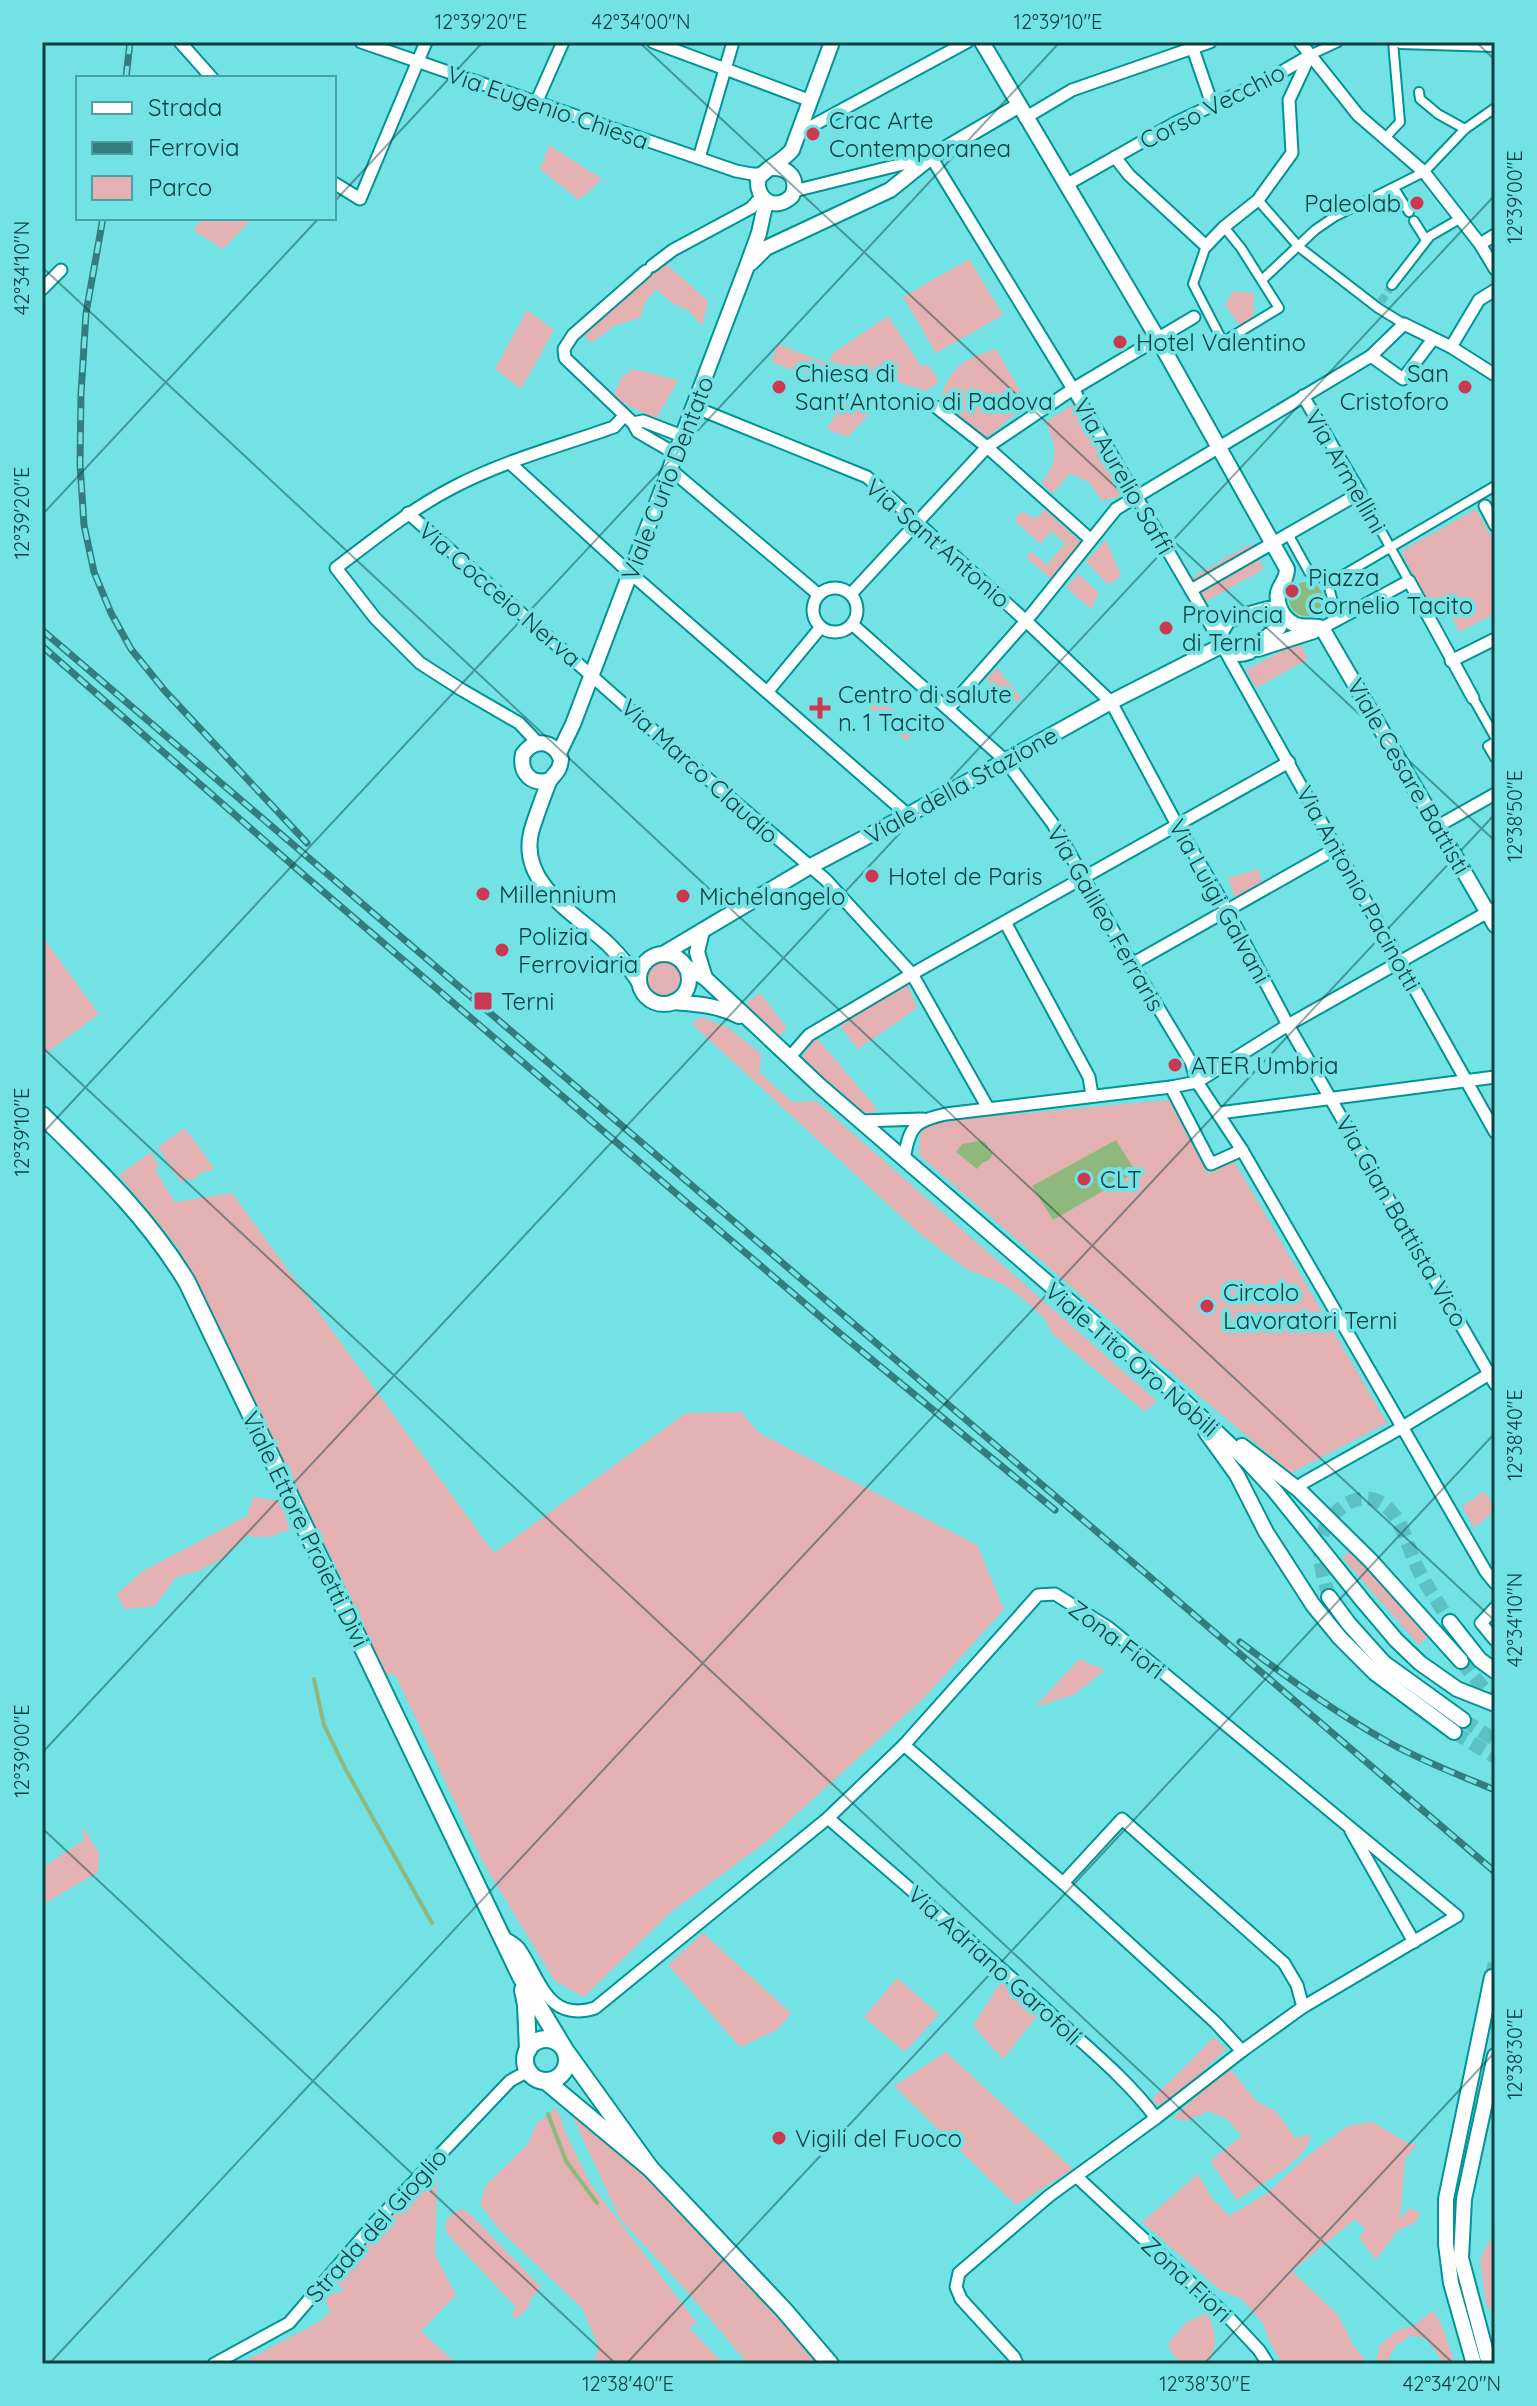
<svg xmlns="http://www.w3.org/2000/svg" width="1537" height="2406" viewBox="0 0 1537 2406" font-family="Quicksand,sans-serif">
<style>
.green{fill:#e3b1b2}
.water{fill:#8fb97c}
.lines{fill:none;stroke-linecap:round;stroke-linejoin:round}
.stream{stroke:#8fb97c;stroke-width:4}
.pedestrian-tunnel{stroke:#5dc1c3;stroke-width:8;stroke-dasharray:8 4;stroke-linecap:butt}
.tertiary-tunnel{stroke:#5dc1c3;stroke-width:14;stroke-dasharray:14 7;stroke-linecap:butt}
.pedestrian-casing{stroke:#019496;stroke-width:12}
.minor-casing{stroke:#019496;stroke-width:15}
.tertiary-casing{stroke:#019496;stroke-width:18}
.secondary-casing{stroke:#019496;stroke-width:20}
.pedestrian{stroke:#fff;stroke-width:8}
.minor{stroke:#fff;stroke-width:11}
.tertiary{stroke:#fff;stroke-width:14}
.secondary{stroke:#fff;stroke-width:16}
.rail-casing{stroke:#337d7e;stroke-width:7}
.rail{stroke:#72e2e4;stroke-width:4;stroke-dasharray:12;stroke-linecap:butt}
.ticks{fill:none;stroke:#0b3e3f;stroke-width:2;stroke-opacity:0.45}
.poi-dot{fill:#ca3950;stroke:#72e2e4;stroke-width:3}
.labels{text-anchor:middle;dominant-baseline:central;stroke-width:8;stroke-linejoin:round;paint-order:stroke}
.street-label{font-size:24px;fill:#0b3e3f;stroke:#72e2e4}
.poi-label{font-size:24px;fill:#0b3e3f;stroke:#72e2e4;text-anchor:start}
.neatline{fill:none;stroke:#0b3e3f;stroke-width:3}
.ticks-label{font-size:20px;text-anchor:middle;fill:#0b3e3f}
</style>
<rect width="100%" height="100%" fill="#72e2e4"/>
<!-- green -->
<g class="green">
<polygon points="549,145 602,179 579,200 540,169"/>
<polygon points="203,218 253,218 223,249 193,230"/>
<polygon points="969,259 1003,315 936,353 903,297"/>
<polygon points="664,262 708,301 702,326 688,310 672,303 656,289 644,304 641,317 614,326 591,343 584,335 627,291"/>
<polygon points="1233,291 1254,293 1253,321 1241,327 1225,305"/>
<polygon points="527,310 554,330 521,389 495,369"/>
<polygon points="888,316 921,366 928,365 939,381 927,391 829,361 833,353"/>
<polygon points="778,344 831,365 826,382 794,368 792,370 771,362"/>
<path d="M996 349 1018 387 1024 406 983 441 941 397C952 364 965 359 996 349Z"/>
<polygon points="633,369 678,380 656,419 613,398 621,377"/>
<polygon points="841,388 877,405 848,437 827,429 836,413"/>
<path d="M1076 403 1129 494 1102 501 1089 482 1070 473 1053 493 1041 484C1058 464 1058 445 1045 422Z"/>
<polygon points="1044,509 1082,543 1051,579 1026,557 1031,551 1047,565 1065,543 1051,531 1040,544 1014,520 1021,511 1036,519"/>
<polygon points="1476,509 1495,544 1495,613 1460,632 1444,604 1431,610 1401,551"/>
<polygon points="1106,540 1121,576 1108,585 1086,561"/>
<polygon points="1250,544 1264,569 1205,602 1191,578"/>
<polygon points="1078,574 1099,593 1091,609 1066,587"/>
<polygon points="1299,642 1308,659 1256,688 1246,670"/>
<polygon points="997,668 1022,699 1003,705 987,678"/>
<polygon points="870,689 915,730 906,741 861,700"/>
<polygon points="1258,869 1263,885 1236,901 1228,878"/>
<polygon points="42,936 99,1014 42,1056"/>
<circle cx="663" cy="978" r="17"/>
<polygon points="904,976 917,1008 858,1049 835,1020"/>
<polygon points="760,993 787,1028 777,1038 744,1005"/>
<polygon points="700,1017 729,1028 761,1054 760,1073 792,1102 816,1101 1157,1401 1145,1412 1053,1334 1044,1318 1020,1296 1003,1284 966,1269 919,1233 692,1024"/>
<polygon points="816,1037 878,1110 862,1117 801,1058"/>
<polygon points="1169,1100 1208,1174 1234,1161 1387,1423 1291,1473 1148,1353 919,1155 920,1134 923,1132 916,1123"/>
<polygon points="185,1128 214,1168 208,1172 206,1170 191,1181 188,1178 181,1182 158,1147"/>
<polygon points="151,1152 159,1166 155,1170 175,1202 232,1193 494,1553 686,1413 741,1412 759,1433 977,1545 1004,1609 924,1698 767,1841 671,1912 584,1997 555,1981 484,1864 395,1674 386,1675 346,1588 179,1249 119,1175"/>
<polygon points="1485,1491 1495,1510 1474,1528 1462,1506"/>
<polygon points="253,1497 280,1501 290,1529 270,1537 246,1536 223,1558 199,1571 176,1577 155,1606 124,1609 117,1594 143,1571 247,1516"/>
<polygon points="1356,1548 1429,1635 1419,1645 1342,1557"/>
<polygon points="1079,1659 1105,1670 1073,1695 1035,1707"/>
<polygon points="82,1825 99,1853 98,1872 42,1905 42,1868 84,1840"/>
<polygon points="703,1933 791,2013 777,2030 740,2047 668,1965"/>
<polygon points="897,1978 939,2014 905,2052 864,2017"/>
<polygon points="1001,1981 1037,2016 1003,2059 973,2026"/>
<polygon points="1214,2037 1226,2049 1163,2109 1152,2099"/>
<polygon points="946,2052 1073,2169 1016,2205 894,2086"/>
<path d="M1231 2070 1257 2102 1276 2111 1295 2138 1311 2134C1307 2162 1259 2184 1237 2200L1210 2161 1242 2136 1227 2119 1209 2111 1186 2121 1173 2118 1219 2076Z"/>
<polygon points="567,2104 618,2144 780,2314 819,2364 748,2364 685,2289 620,2219"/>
<polygon points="557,2108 566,2134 592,2186 697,2323 689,2328 724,2364 593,2364 599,2347 582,2308 499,2229 480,2204 486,2185 528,2144 536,2124"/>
<polygon points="1373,2122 1408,2143 1417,2145 1405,2159 1400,2219 1409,2208 1420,2213 1416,2222 1397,2231 1376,2260 1359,2238 1365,2229 1355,2219 1292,2271 1338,2315 1353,2345 1368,2364 1282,2364 1268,2338 1263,2323 1242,2299 1219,2289 1142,2222 1198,2174 1211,2197 1229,2216 1266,2194 1304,2159 1347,2126"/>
<polygon points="437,2178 435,2255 456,2295 421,2331 457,2364 239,2364 319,2322 330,2312 325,2300 333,2293 344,2291 335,2281 404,2200"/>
<path d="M461 2209 468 2212 541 2287 529 2301 530 2305 516 2319 511 2314 516 2307 447 2234C442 2221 450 2213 461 2209Z"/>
<polygon points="1495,2231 1495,2317 1486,2304 1480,2259"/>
<polygon points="1433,2310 1443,2328 1455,2364 1444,2364 1427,2339 1411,2335 1396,2345 1388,2360 1376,2364 1379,2346 1396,2331 1415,2325"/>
<path d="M1207 2313C1216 2333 1220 2346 1205 2364H1183L1172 2354 1168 2343 1187 2322Z"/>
</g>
<!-- water -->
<g class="water">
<circle cx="1306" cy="599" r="17"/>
<polygon points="1116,1140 1136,1172 1053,1220 1032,1186"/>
<polygon points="979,1141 985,1142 993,1154 989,1160 982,1163 977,1169 956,1152 962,1144"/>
</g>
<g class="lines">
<!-- stream -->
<g class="stream">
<polyline points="314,1679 324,1725 346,1770 432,1923"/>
<polyline points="548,2114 566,2161 597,2203"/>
</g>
<!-- pedestrian-tunnel -->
<polyline class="pedestrian-tunnel" points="1381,302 1392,285"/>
<!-- tertiary-tunnel -->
<g class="tertiary-tunnel">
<path d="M1329 1597C1325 1581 1319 1564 1320 1548 1321 1516 1359 1481 1388 1508 1404 1523 1408 1549 1418 1569 1427 1587 1439 1604 1450 1622"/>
<polyline points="1461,1661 1495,1702"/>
<polyline points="1463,1720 1495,1740"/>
<polyline points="1454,1732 1495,1757"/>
<polyline points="1492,1977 1495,1961"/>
</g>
<!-- pedestrian casing -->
<g class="pedestrian-casing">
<g id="pedestrian">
<polyline points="1398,42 1400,44 1495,47"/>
<polyline points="1310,55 1338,42"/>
<polyline points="1419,92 1420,99 1438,114 1465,129"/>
<polyline points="1384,139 1400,122 1393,42"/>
<polyline points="1394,188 1409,212"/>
<polyline points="1258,200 1299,247 1378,308 1404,324"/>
<polyline points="1414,221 1426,240"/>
<polyline points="1206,246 1193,284 1223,342 1279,308 1241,248 1224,227"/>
<polyline points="1262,280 1315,230 1334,217 1424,172 1465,129 1495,108"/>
<polyline points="1392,285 1430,236 1461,218"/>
<polyline points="1360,493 1409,581"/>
<polyline points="1288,534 1309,572 1323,578 1328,584 1333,602 1330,611 1335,621"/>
<polyline points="1328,584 1495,486"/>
<polyline points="1473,698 1495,737"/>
<polyline points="1495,742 1488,746 1495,758"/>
</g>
</g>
<!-- minor casing -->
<g class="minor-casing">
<g id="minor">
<polyline points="180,42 212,78"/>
<polyline points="361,42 736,171 752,174 762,174"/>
<polyline points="653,42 811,101"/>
<polyline points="1300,42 1358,115 1424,172 1480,244"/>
<polyline points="1193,49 1212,104"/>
<polyline points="536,103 563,42"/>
<polyline points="1025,118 1072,90 1210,42"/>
<polyline points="799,133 967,42"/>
<polyline points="1115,157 1129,175 1206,246 1224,227 1258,200 1292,153 1289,100 1310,55"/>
<polyline points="699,158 733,42"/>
<polyline points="334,183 360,199 426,42"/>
<polyline points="1066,185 1177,122 1273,77 1309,56"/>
<polyline points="794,191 931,157 1073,389 1195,597 1495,1132"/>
<polyline points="1495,235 1480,244 1495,269"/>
<polyline points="652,266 673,250 751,208 761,197"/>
<polyline points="42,289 61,270"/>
<polyline points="1433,339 1403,379 1371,356 1404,324 1451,347 1495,375"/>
<polyline points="1451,347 1479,300 1495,290"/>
<polyline points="694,407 867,477 1026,621 1111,702 1176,823 1227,910 1288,1025 1495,1384"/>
<polyline points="936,407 987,447 1090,539"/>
<polyline points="633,423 565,358 564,349 573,335 646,271"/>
<polyline points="676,454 638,432 633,423 643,421 682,436"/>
<polyline points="510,463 620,564 908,815"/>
<polyline points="670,469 819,595"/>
<polyline points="1485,506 1495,525"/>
<polyline points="408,513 700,772 826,880 912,974 988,1108"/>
<circle cx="835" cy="610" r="22"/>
<polyline points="1191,590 1360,493 1303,396"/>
<polyline points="851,594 987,447 1073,389 1194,317"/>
<polyline points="852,624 1005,760 1053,824 1132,964 1191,1062 1197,1082 1242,1150 1211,1164 1171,1087"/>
<polyline points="1322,628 1409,581 1473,698"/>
<polyline points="1451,661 1495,639"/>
<polyline points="768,691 821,627"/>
<polyline points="949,708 1026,621 1116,509 1371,356"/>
<path d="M538 743 519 723 462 690 420 663 375 618 336 568C374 539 410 510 452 488 503 461 560 446 614 427L624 416"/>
<polyline points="1438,826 1495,794"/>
<polyline points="1005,922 1089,1077 1092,1095"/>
<polyline points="1132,964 1337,848"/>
<polyline points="789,1058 809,1035 912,974 1289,762"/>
<polyline points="1219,1113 1495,1077"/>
<polyline points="860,1121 923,1119"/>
<polyline points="1242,1150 1486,1572 1495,1583"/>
<path d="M904 1160C909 1127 914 1121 946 1114L1171 1087 1197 1082 1288 1025 1495 908"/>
<polyline points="1303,1483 1401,1428 1494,1371"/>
<polyline points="1495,1608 1481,1623 1495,1640"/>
<polyline points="904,1745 1063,1883 1215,2022 1242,2051"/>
<path d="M828 1818C903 1883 979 1947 1052 2015 1088 2048 1127 2079 1156 2118"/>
<polyline points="1351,1831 1414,1942"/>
<polyline points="1063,1883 1122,1819 1284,1963 1297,1985 1303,2007"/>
<path d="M503 1937C509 1940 515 1943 519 1948 540 1978 547 2023 595 2008L828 1818 904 1745 1038 1595 1055 1594 1109 1628 1457 1916 1303 2007 1242 2051 1156 2118 1049 2196 959 2273 956 2287 961 2299 1014 2357 1017 2364"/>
<polyline points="1077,2177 1231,2320 1259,2350 1268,2364"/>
<polyline points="214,2364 289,2323 373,2225 510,2081 528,2071"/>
</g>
</g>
<!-- tertiary casing -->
<g class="tertiary-casing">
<g id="tertiary">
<path d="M982 42 1158 339 1287 569C1287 580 1280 584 1278 593 1276 607 1284 620 1296 625 1305 629 1313 624 1322 628"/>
<path d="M772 168C790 167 799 180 792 196 775 212 756 200 758 179 767 167 782 162 792 150L832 42"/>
<polyline points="751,263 766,248 890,190 931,157 1018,106"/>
<path d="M1280 609H1268L1228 620 1221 632C1221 649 1233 658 1249 652L1279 627 1284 616"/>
<polyline points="1322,628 1495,925"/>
<polyline points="1258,649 1314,631"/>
<polyline points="559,753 573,724 747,266 759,233 766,201"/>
<path d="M550 780C532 786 519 773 523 754 535 738 553 740 561 759 560 771 556 772 550 780 548 783 532 827 531 833 519 884 577 915 608 944 620 956 630 968 639 982"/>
<polyline points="702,931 697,952 705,978"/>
<polyline points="663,954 809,867 908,815 1111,702 1223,645"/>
<circle cx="664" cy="979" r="25"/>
<polyline points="685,966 705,978 820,1086 1182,1399 1249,1463 1274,1490 1363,1601 1396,1640 1420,1663 1457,1689 1495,1704"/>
<path d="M673 1002C696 1004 718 1005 739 1016"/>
<polyline points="1206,1432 1237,1475 1266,1532 1313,1605 1340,1638 1375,1673 1454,1732"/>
<polyline points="1242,1446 1299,1490 1371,1561 1461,1661"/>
<polyline points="1329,1597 1349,1624 1384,1663 1463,1720"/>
<polyline points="1450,1622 1480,1660 1495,1671"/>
<polyline points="1474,2364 1451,2283 1446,2244 1446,2199 1492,1977"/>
<polyline points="1489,2364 1461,2258 1464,2199 1495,2056"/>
</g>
</g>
<!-- secondary casing -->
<g class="secondary-casing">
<g id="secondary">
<path d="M42 1115C97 1169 147 1216 187 1282L521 1977 565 2050 650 2168"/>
<polyline points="523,1990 526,2005 528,2050"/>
<circle cx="546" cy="2060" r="21"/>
<polyline points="547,2082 650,2168 784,2310 830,2364"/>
</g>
</g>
<!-- pedestrian -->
<use href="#pedestrian" class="pedestrian"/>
<!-- minor -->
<use href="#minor" class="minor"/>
<!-- tertiary -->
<use href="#tertiary" class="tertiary"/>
<!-- secondary -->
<use href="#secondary" class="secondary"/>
<!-- rail casing -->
<g class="rail-casing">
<g id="rail">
<polyline points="126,78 130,42"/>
<polyline points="103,218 86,313 81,394 80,464 84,525 94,572 111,613 131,649 165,691 307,843"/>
<polyline points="42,630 1495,1872"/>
<polyline points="42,646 305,876 837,1331 1055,1510"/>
<path d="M1240 1642C1288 1678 1336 1713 1388 1742 1422 1761 1459 1775 1495 1790"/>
</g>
</g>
<!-- rail -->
<use href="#rail" class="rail"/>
</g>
<!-- ticks -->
<path class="ticks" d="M639 42 1495 841M1476 42 1495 60M334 202 483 42M42 267 1495 1621M42 515 319 218M42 1047 1454 2364M42 1134 1060 42M42 1753 1495 195M42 1828 616 2364M49 2364 1495 814M626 2364 1495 1433M1204 2364 1495 2052"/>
<!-- markers -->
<g class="poi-dot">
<circle cx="813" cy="134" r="8"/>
<circle cx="1417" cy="203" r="8"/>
<circle cx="1120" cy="342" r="8"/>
<circle cx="779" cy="387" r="8"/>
<circle cx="1465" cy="387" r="8"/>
<circle cx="1292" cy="591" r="8"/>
<circle cx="1166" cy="628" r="8"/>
<path d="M816 696h8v8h8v8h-8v8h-8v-8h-8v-8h8z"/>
<circle cx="872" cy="876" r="8"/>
<circle cx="483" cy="894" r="8"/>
<circle cx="683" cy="896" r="8"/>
<circle cx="502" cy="950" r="8"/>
<rect x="473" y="991" width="20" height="20" rx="4"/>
<circle cx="1175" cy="1065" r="8"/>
<circle cx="1084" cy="1179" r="8"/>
<circle cx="1207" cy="1306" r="8"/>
<circle cx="779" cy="2138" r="8"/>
</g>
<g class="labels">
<!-- street labels -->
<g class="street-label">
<text transform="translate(1212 106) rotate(-27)">Corso Vecchio</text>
<text transform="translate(548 107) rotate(19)">Via Eugenio Chiesa</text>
<text transform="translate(1346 471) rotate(60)">Via Armellini</text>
<text transform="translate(1124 476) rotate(60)">Via Aurelio Saffi</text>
<text transform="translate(667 478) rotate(-69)">Viale Curio Dentato</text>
<text transform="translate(938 543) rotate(41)">Via Sant'Antonio</text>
<text transform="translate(500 594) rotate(41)">Via Cocceio Nerva</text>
<text transform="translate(700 771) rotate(42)">Via Marco Claudio</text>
<text transform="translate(1409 776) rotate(60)">Viale Cesare Battisti</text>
<text transform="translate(961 785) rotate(-29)">Viale della Stazione</text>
<text transform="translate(1359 888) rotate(61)">Via Antonio Pacinotti</text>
<text transform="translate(1220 901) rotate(61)">Via Luigi Galvani</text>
<text transform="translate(1106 918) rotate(60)">Via Galileo Ferraris</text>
<text transform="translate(1402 1221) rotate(60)">Via Gian Battista Vico</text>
<text transform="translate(1132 1359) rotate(41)">Viale Tito Oro Nobili</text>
<text transform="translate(306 1529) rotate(64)">Viale Ettore Proietti Divi</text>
<text transform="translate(1117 1639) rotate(37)">Zona Fiori</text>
<text transform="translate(995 1965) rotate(42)">Via Adriano Garofoli</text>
<text transform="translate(376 2225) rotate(-48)">Strada del Gioglio</text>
<text transform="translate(1187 2279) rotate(43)">Zona Fiori</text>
</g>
<!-- poi labels -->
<g class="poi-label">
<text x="829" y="120">Crac Arte<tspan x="829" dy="28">Contemporanea</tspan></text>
<text x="1401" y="203" text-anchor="end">Paleolab</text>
<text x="1136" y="342">Hotel Valentino</text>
<text x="795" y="373">Chiesa di<tspan x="795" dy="28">Sant'Antonio di Padova</tspan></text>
<text x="1449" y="373" text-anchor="end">San<tspan x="1449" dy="28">Cristoforo</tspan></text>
<text x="1308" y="577">Piazza<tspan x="1308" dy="28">Cornelio Tacito</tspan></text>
<text x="1182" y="614">Provincia<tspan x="1182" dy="28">di Terni</tspan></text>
<text x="838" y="694">Centro di salute<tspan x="838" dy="28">n. 1 Tacito</tspan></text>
<text x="888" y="876">Hotel de Paris</text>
<text x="499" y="894">Millennium</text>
<text x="699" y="896">Michelangelo</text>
<text x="518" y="936">Polizia<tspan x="518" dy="28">Ferroviaria</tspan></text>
<text x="501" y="1001">Terni</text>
<text x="1191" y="1065">ATER Umbria</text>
<text x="1100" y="1179">CLT</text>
<text x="1223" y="1292">Circolo<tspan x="1223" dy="28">Lavoratori Terni</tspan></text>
<text x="795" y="2138">Vigili del Fuoco</text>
</g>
</g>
<!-- border -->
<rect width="1537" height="2406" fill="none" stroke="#72e2e4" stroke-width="88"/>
<!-- legend -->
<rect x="76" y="76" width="260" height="144" fill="#72e2e4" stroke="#49a0a2" stroke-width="2"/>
<rect x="92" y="102" width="40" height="12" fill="#ffffff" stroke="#49a0a2" stroke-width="2"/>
<text x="148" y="116" font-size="24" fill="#0b3e3f">Strada</text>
<rect x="92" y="142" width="40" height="12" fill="#337d7e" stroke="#49a0a2" stroke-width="2"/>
<text x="148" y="156" font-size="24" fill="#0b3e3f">Ferrovia</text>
<rect x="92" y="176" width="40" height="24" fill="#e3b1b2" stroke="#49a0a2" stroke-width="2"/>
<text x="148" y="196" font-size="24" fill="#0b3e3f">Parco</text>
<rect x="44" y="44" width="1449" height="2318" class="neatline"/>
<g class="ticks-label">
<text x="481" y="29">12°39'20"E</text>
<text x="641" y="29">42°34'00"N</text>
<text x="1058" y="29">12°39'10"E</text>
<text transform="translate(1515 197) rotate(-90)" y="7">12°39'00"E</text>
<text transform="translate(22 268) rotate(-90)" y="7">42°34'10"N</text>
<text transform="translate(22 513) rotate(-90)" y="7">12°39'20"E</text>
<text transform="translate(1515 816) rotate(-90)" y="7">12°38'50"E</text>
<text transform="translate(22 1132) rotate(-90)" y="7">12°39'10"E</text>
<text transform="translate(1515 1435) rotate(-90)" y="7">12°38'40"E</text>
<text transform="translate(1515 1620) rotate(-90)" y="7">42°34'10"N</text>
<text transform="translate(22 1751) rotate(-90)" y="7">12°39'00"E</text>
<text transform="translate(1515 2054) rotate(-90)" y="7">12°38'30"E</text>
<text x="628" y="2391">12°38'40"E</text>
<text x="1205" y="2391">12°38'30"E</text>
<text x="1452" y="2391">42°34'20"N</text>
</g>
</svg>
